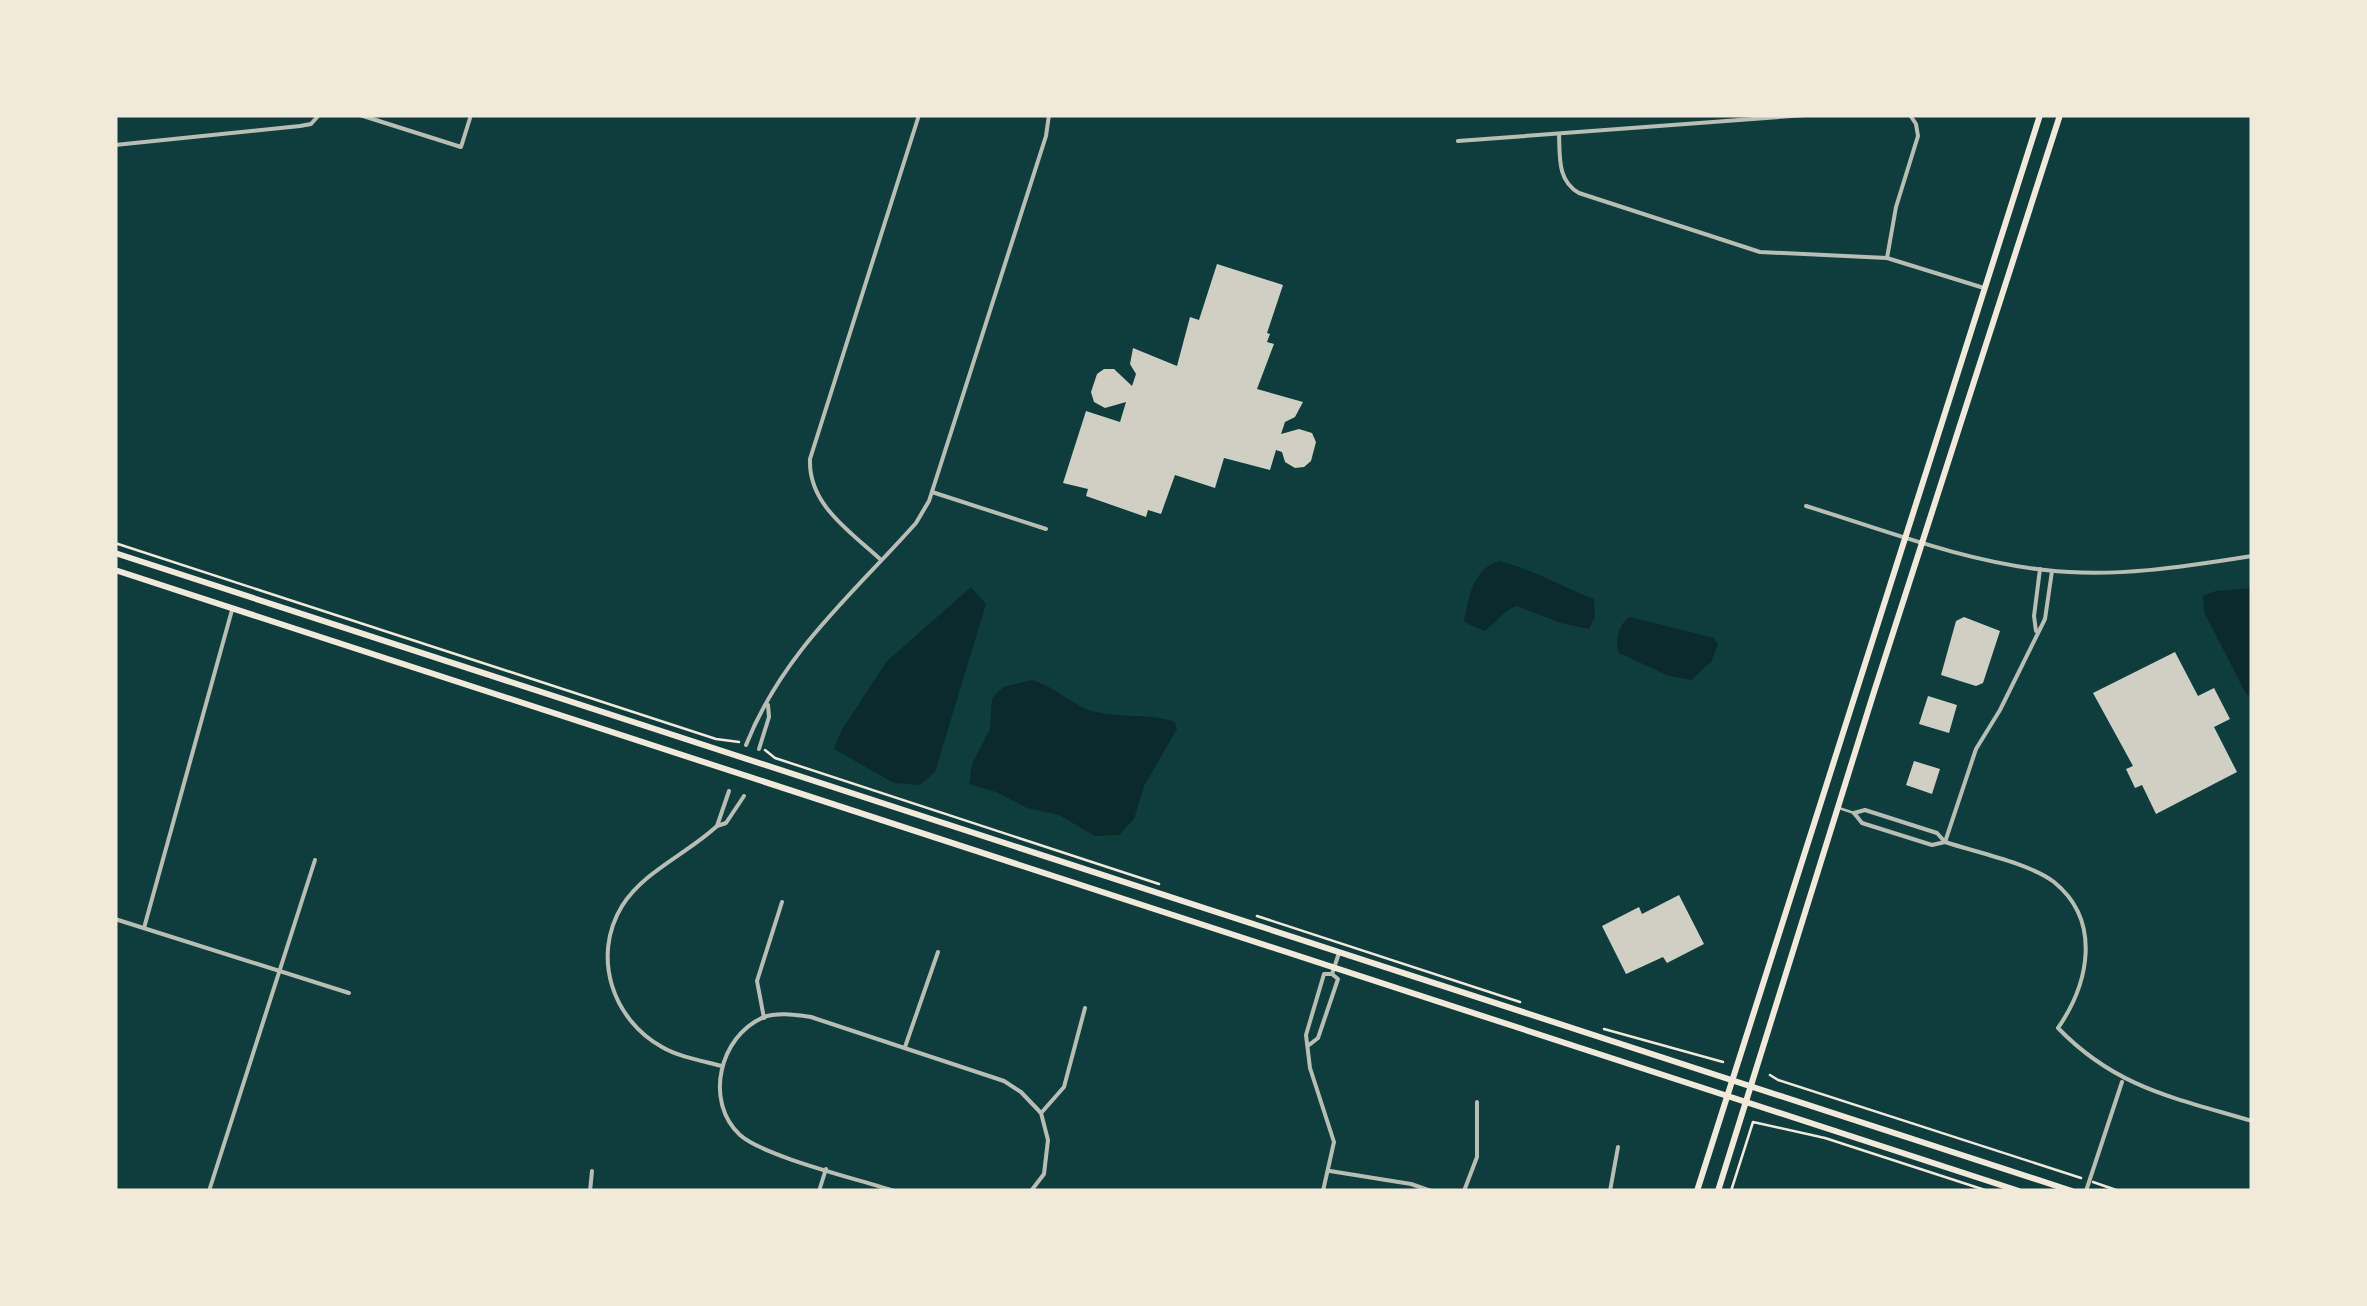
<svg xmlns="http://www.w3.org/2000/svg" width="2367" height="1306" viewBox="0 0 2367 1306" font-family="Overpass,sans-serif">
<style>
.water{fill:#0a2a2b}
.building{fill:#cfcfc3}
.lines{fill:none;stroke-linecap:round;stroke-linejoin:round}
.path{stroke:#f1e9da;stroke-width:2.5}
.service{stroke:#b8beb3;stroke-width:2.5}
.minor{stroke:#b8beb3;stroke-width:4}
.secondary{stroke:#f1e9da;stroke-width:6}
.primary{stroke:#f1e9da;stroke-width:6}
</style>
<rect width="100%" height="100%" fill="#0f3d3e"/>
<!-- water -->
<g class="water">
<path d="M1500 561C1534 570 1562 587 1594 599L1595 617 1589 629 1561 623 1517 606C1501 611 1497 623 1484 631L1464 622C1468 598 1474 567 1500 561Z"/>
<polygon points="971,587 986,604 935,772 920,785 894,783 834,749 841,731 887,661"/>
<polygon points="2252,588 2252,696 2246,694 2204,612 2203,596 2216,591"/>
<path d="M1630 617 1714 638 1718 645 1711 662 1691 680 1669 676 1619 653C1614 642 1619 623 1630 617Z"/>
<path d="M1032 680C1056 687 1072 706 1096 712 1123 718 1149 713 1175 722L1177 729 1144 786 1134 819 1119 835 1095 836 1059 815 1027 808 996 792 969 784 972 764 990 729 992 698 1003 687Z"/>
</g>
<!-- building -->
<g class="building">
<polygon points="1217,264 1283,285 1267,333 1270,334 1267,342 1274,344 1257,389 1303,402 1295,417 1285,422 1281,434 1299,429 1312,433 1316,442 1311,461 1304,467 1295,468 1285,462 1282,452 1276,450 1270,470 1224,458 1215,488 1175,475 1161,514 1148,510 1146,517 1086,496 1088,489 1063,483 1086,411 1120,422 1126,402 1105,408 1094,402 1091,392 1097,374 1104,369 1114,369 1132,386 1136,374 1130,364 1133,348 1177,366 1190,317 1199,320"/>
<polygon points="1964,617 2000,631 1983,683 1976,686 1941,675 1956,621"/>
<polygon points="2175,652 2198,696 2214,688 2230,719 2214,727 2237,772 2156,814 2142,785 2135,788 2126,769 2133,766 2093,693"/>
<polygon points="1928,696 1957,705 1949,733 1919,724"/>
<polygon points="1914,761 1940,769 1932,794 1906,785"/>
<polygon points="1679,895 1704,944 1667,963 1663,957 1626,974 1602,926 1639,907 1642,914"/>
</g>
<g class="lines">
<!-- path -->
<g class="path">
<polyline points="115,543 716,739 739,742"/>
<polyline points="765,750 775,758 1159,884"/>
<polyline points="1257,916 1520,1002"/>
<polyline points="1604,1029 1723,1062"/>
<polyline points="1770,1075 1778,1080 2081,1178"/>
<polyline points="2093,1182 2119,1191"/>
<polyline points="1731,1191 1753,1122 1825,1138 1988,1191"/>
</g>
<!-- service -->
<polyline class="service" points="1839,808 1854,813"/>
<!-- minor -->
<g class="minor">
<polyline points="360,115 461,147 471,115"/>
<path d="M1559 134C1560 156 1557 181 1579 193L1760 252 1887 258 1984 288"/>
<polyline points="1458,141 1806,115"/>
<polyline points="115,145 300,126 311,124 319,115"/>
<polyline points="1887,258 1896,207 1918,136 1916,124 1910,115"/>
<polyline points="932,492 1046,529"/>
<path d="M1806 506C1884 530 1963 561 2045 570 2114 578 2183 567 2252 556"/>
<path d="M881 560C851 532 808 505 810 459L919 115"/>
<polyline points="2036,631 2034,616 2040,569"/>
<path d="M746 745C783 652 851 596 916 523L929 501 1046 136 1049 115"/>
<polyline points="759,749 769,717 768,705"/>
<polyline points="729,791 717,826 726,823 744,796"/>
<path d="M1854 813 1865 810 1937 833 1945 842C1975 852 2029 863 2054 882 2102 921 2089 983 2058 1028 2116 1088 2175 1098 2252 1121"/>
<polyline points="1854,813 1862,823 1932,845 1945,842"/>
<path d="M717 826C687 854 644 871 622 906 591 957 613 1020 662 1047 679 1057 703 1061 722 1066"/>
<polyline points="1945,842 1976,749 2000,710 2045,619 2052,571"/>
<polyline points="115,919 349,993"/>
<polyline points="144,928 232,610"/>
<polyline points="764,1018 757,981 782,902"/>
<polyline points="1309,1045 1318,1038 1338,979 1332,974 1339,953"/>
<polyline points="905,1047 938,952"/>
<polyline points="1042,1112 1064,1087 1085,1008"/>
<polyline points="1330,1171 1411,1184 1431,1191"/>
<polyline points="209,1191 315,860"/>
<polyline points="590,1191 592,1171"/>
<polyline points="819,1191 826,1169"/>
<path d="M894 1191C858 1179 765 1157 740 1135 704 1102 719 1036 764 1017 778 1012 796 1015 811 1017L1004 1081 1021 1092 1041 1113 1048 1140 1044 1174 1031 1191"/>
<polyline points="1323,1191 1334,1142 1310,1068 1306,1035 1324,974 1332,974"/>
<polyline points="1464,1191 1477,1157 1477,1102"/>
<polyline points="1610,1191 1618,1147"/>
<polyline points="2086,1191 2122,1082"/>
</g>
<!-- secondary -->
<g class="secondary">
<polyline points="1697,1191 2040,115"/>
<polyline points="1718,1191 1873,695 2060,115"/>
</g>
<!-- primary -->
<g class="primary">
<polyline points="115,553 2072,1191"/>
<polyline points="115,570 2019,1191"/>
</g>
</g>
<!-- border -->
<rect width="2367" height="1306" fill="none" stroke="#f1e9da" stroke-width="235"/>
</svg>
